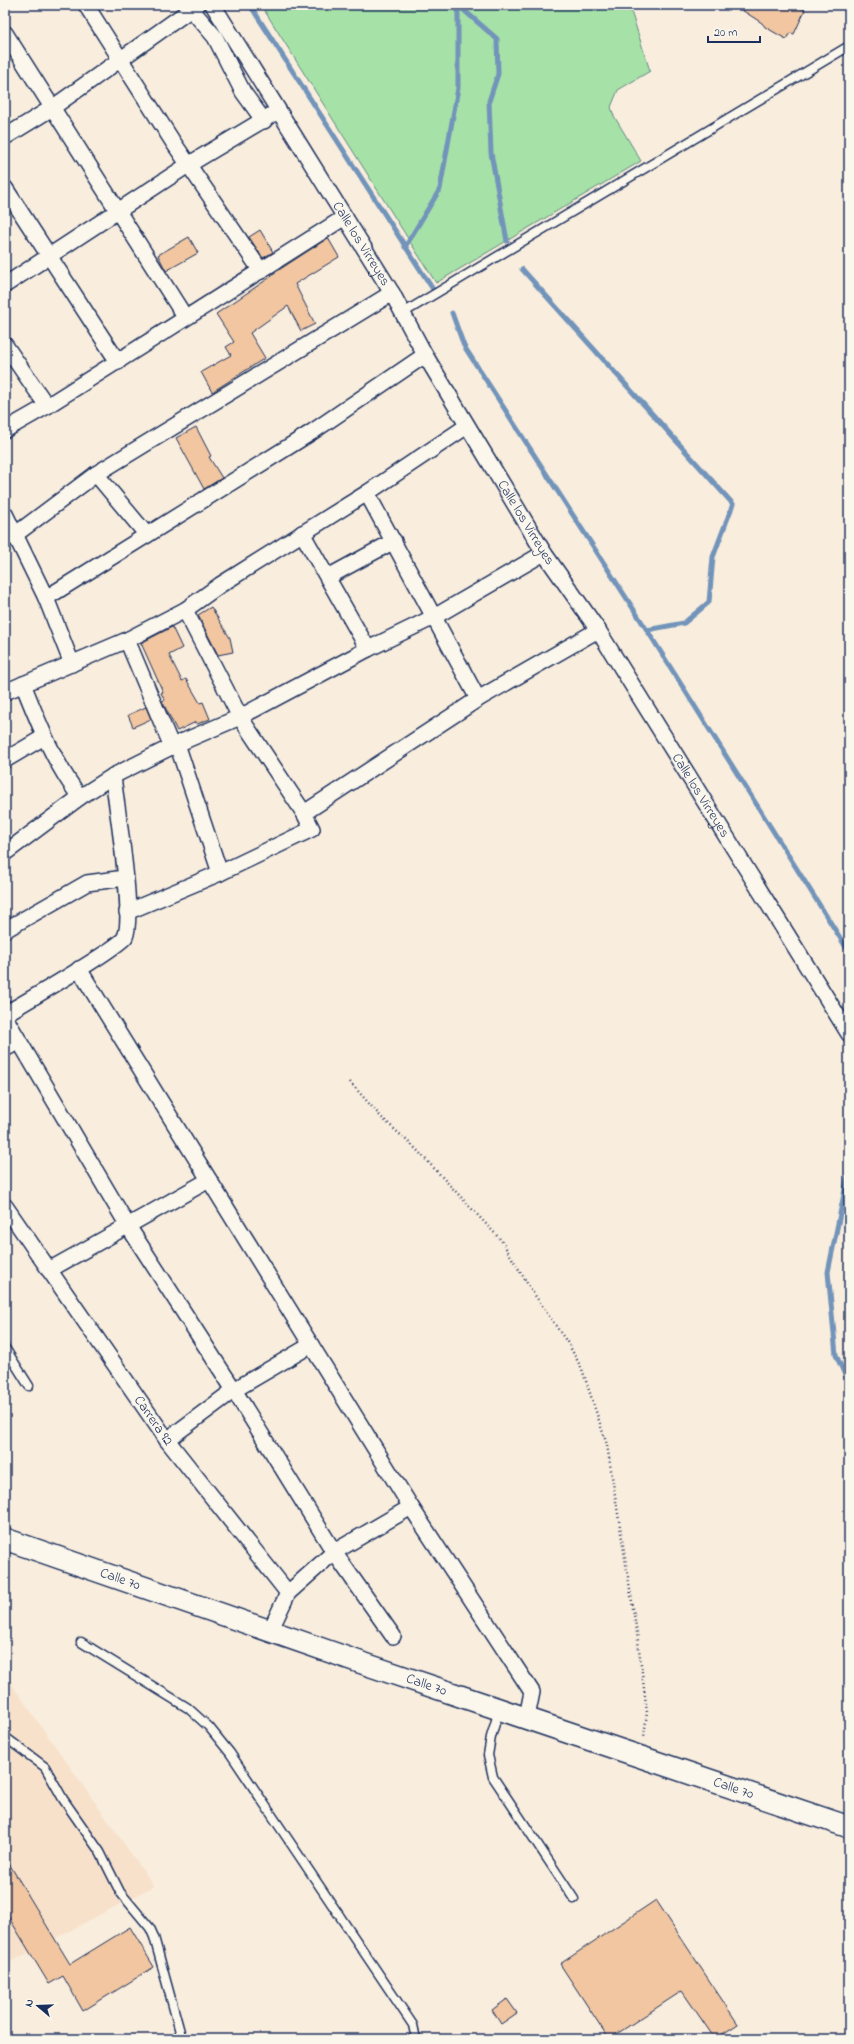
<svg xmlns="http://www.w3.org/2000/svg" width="854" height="2044" viewBox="0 0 854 2044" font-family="'Indie Flower',sans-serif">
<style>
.built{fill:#f7e1cb}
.green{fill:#a6e1a7;stroke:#608882}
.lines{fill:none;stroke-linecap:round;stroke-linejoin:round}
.stream{stroke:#7294ba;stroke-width:5}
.building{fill:#f1c6a0;stroke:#1b2f5e}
.lane-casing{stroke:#1b2f5e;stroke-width:11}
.street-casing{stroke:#1b2f5e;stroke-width:18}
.secondary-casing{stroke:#1b2f5e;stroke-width:24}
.path{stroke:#1b2f5e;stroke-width:2.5;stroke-dasharray:1 3;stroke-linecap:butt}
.lane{stroke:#fbf7ec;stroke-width:8}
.street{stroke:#fbf7ec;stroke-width:15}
.secondary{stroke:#fbf7ec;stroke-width:21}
.labels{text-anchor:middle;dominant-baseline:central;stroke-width:3;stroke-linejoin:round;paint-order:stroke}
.street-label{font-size:14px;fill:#1b2f5e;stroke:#fbf7ec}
</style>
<rect width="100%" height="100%" fill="#f9eddd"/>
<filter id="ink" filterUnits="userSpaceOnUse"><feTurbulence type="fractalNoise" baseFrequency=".025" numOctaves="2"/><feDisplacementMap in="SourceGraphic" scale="8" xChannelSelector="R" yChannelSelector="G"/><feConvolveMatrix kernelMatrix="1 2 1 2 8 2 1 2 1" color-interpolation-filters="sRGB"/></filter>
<g filter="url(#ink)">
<!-- built -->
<polygon class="built" points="5,1675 154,1886 5,1965"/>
<!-- green -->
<polygon class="green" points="261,5 629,5 650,71 618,90 611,107 614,116 641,161 436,283"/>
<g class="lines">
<!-- stream -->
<g class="stream">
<polyline points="250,5 434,291"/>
<polyline points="458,5 497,39 498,74 489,101 491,153 507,241"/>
<polyline points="405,247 440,189 458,88 458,6"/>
<polyline points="522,269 733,504 713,557 709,602 684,623 647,630"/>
<polyline points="452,313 464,346 647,630 849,952"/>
<polyline points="849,1170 828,1272 836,1355 849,1384"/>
</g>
</g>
<!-- building -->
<g class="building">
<polygon points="734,5 795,5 805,10 794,34 790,33 786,39 765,27 762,23"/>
<polygon points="260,230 273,252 263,258 249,237"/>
<polygon points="189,237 198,253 166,271 158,255"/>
<polygon points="328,238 339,257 295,284 315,324 301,331 288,306 250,333 265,358 212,392 201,372 231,355 226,347 234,342 216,314 272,276 271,275"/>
<polygon points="196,427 211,456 209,457 222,478 204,489 176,438"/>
<polygon points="211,607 230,638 233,652 218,655 198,615"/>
<polygon points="172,627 182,648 169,655 182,681 186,679 200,703 203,702 210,719 197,724 196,722 177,731 162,701 165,700 161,693 163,692 141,643"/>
<polygon points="146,707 151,719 133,727 128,715"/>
<polygon points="5,1857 70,1964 130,1927 154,1967 83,2011 63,1976 49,1984 5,1911"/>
<polygon points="656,1900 738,2024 715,2039 682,1991 609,2039 560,1964"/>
<polygon points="507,1999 517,2013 501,2024 492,2010"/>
</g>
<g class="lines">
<!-- lane casing -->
<g class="lane-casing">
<g id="lane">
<polyline points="403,313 849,46"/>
<polyline points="5,1348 29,1386"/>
<polyline points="81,1642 188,1708 209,1727 230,1753 413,2025 416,2039"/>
<polyline points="499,1710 491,1737 488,1755 493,1777 574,1899"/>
<polyline points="5,1737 45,1767 63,1799 100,1852 120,1892 150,1928 154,1937 182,2039"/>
</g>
</g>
<!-- street casing -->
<g class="street-casing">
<g id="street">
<polyline points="86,5 173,142 261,271"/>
<path id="s1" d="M213 5 392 293 425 355 544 553 598 630 849 1034"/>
<polyline points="191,9 215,37 243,92 264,121"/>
<polyline points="5,33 185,317"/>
<polyline points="5,137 52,108 197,5"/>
<polyline points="5,188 118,362"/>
<polyline points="5,285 188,165 278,111"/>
<polyline points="5,345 47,406"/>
<polyline points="5,430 47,406 345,217"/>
<polyline points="96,474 147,535"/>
<polyline points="367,493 478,699"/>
<polyline points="5,514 46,598 72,664"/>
<polyline points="302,533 368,649"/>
<polyline points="5,539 16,534 96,474 392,293"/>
<polyline points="328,577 394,541"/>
<polyline points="46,598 312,432 425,355"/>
<polyline points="127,640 172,747"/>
<path d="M23 684C39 724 54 763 80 797"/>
<polyline points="5,692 127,640 185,610 220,585 367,493 467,426"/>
<polyline points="177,744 220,873"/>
<polyline points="5,760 44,737"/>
<polyline points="304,813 478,699 598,630"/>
<polyline points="5,853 80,797 113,776 177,744 240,717 368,649 434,617 544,553"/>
<polyline points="127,912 220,873 312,829 304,813 240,717 185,610"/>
<polyline points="5,930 87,883 125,878"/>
<polyline points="79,969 411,1507 532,1692 527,1717"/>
<path d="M5 1014C22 1004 120 947 125 937 135 916 116 804 113 776"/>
<polyline points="5,1017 128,1226 234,1390 334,1552 393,1636"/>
<polyline points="5,1049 19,1041"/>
<path id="s2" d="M5 1206 167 1440 288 1593"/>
<polyline points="49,1270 209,1180"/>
<polyline points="167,1440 234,1390 311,1345"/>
<polyline points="270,1631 288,1593 334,1552 411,1507"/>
</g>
</g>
<!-- secondary casing -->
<g class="secondary-casing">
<g id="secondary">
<path id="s3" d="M5 1539 368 1665 849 1827"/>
</g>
</g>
<!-- path -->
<polyline class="path" points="350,1082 381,1117 416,1149 501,1240 532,1291 569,1345 582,1369 607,1445 637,1633 647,1712 644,1737"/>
<!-- lane -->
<use href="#lane" class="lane"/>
<!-- street -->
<use href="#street" class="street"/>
<!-- secondary -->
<use href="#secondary" class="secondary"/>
</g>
</g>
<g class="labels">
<!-- street labels -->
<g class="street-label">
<text stroke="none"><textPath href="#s1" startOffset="281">Calle los Virreyes</textPath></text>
<text stroke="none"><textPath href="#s1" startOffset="605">Calle los Virreyes</textPath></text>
<text stroke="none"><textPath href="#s1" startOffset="929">Calle los Virreyes</textPath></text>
<text stroke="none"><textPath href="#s2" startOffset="261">Carrera 92</textPath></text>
<text stroke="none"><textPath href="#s3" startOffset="122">Calle 70</textPath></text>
<text stroke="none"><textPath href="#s3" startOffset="446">Calle 70</textPath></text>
<text stroke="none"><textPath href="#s3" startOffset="770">Calle 70</textPath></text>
</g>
</g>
<!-- margin -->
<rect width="854" height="2044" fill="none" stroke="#fbf7ec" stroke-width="20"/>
<rect x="10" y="10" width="834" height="2024" fill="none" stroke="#1b2f5e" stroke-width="1.5" filter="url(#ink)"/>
<!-- north arrow -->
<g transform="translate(38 2006) rotate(289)" stroke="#fbf7ec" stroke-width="3" paint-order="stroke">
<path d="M0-3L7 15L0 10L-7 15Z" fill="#1b2f5e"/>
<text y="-6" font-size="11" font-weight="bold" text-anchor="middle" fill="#1b2f5e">N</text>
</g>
<!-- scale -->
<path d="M708 36v6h52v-6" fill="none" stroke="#1b2f5e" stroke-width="2"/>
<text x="714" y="36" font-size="12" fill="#1b2f5e" stroke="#fbf7ec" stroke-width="3" paint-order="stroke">20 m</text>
</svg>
